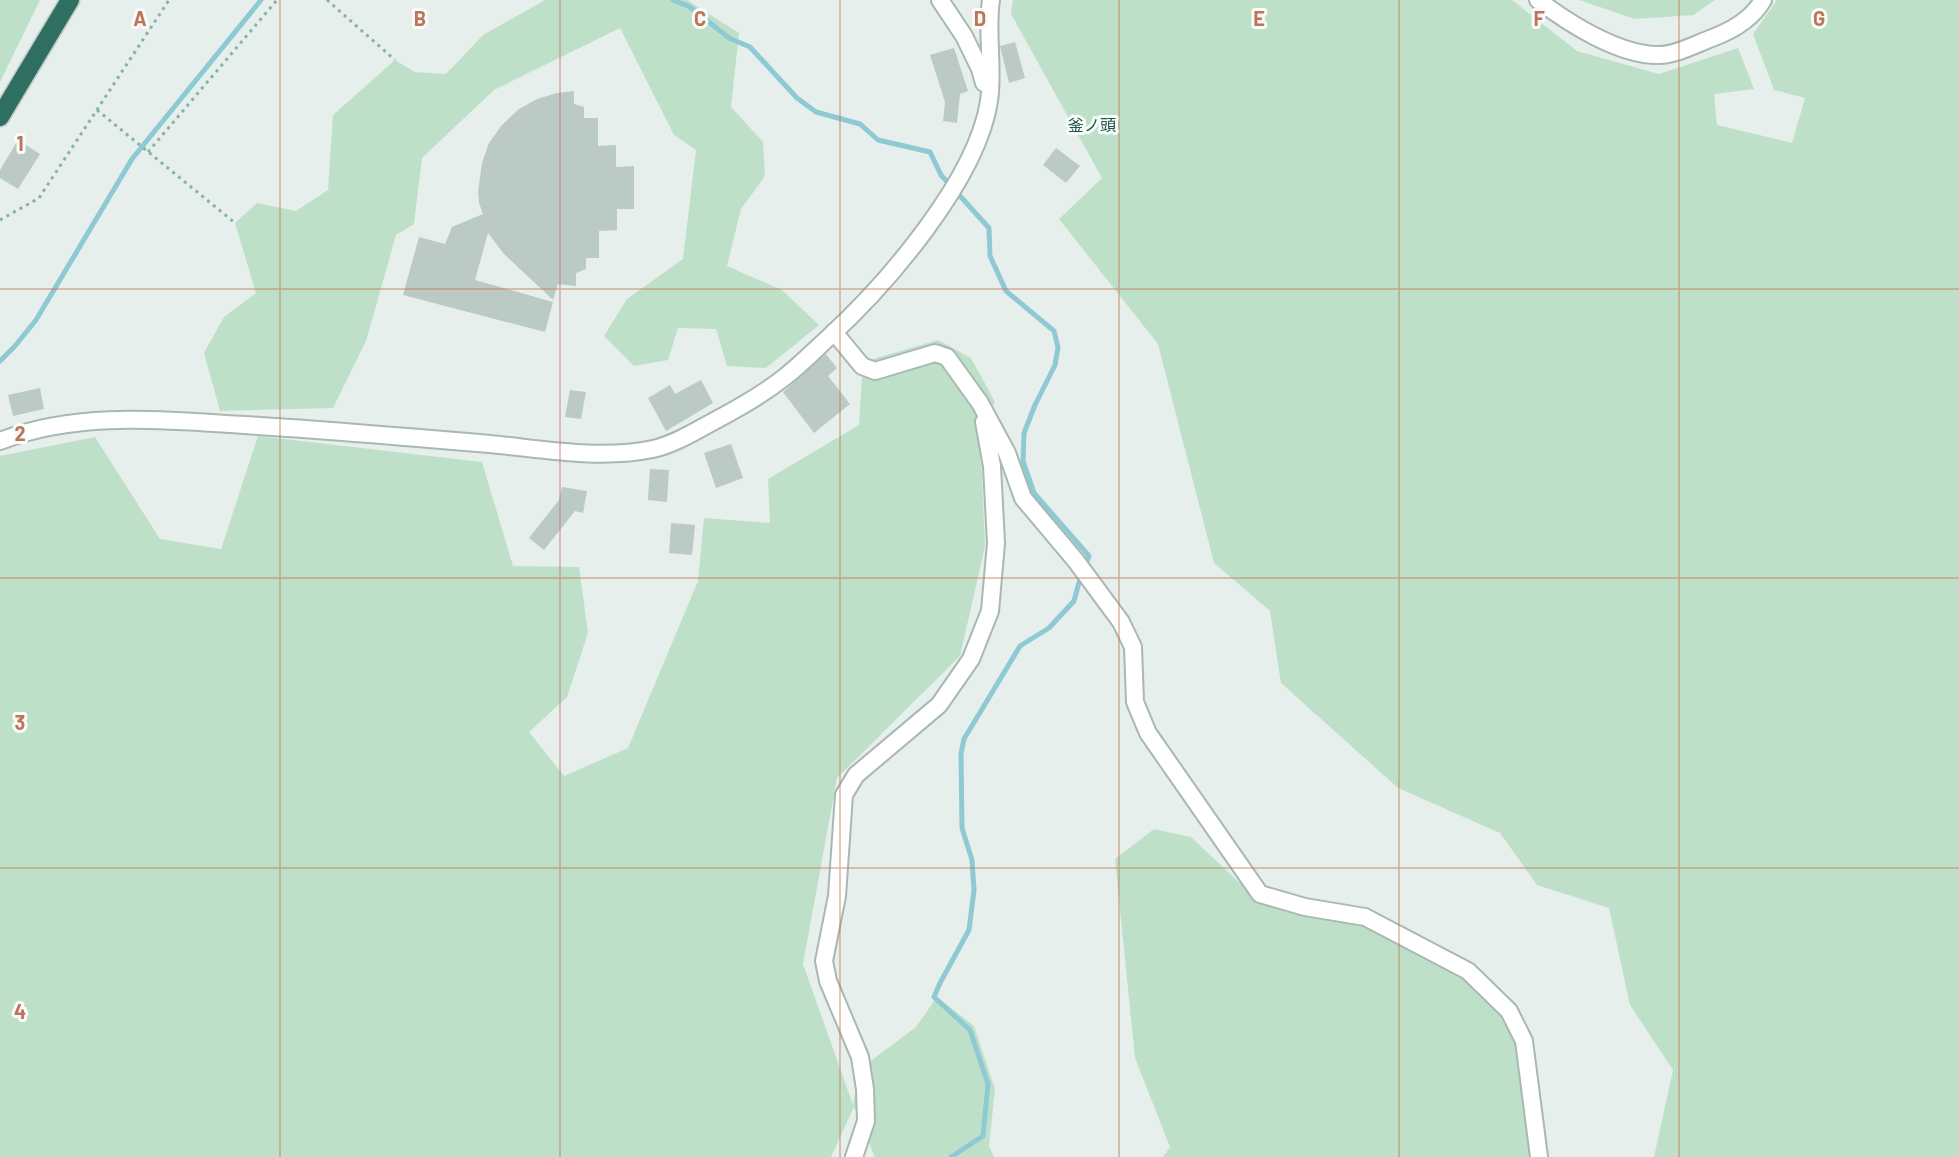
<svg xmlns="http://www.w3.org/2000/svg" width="1959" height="1157" viewBox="0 0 1959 1157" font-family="Barlow,'Noto Sans JP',sans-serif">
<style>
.green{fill:#bfe0c8}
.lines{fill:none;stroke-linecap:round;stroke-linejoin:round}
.stream{stroke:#8ec9d4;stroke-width:5}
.building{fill:#bbcac4}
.minor-casing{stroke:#a8b8b2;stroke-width:20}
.highway-casing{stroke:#c2cac8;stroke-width:21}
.path{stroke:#86b3a5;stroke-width:3;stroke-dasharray:3 4.5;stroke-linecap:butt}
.minor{stroke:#fff;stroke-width:16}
.highway{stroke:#2f6f62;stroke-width:18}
.grid{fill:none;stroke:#c07456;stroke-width:1.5;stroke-opacity:0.55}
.labels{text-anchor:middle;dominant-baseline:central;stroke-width:6;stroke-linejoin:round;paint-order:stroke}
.neighbourhood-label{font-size:16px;fill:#1f5548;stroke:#f7fbf9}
.grid-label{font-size:20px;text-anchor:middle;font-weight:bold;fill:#c07456;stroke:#f7fbf9;stroke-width:6;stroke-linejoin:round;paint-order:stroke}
</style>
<rect width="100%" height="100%" fill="#e6efeb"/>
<!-- green -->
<g class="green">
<polygon points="0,0 40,0 0,82"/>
<polygon points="545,0 687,0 739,33 731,107 763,142 765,176 741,209 727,266 782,290 819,325 766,368 727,366 716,329 678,328 668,360 634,366 604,336 627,299 683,259 696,150 674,135 620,28 494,90 422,158 414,224 396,235 366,341 333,408 220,411 204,353 224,317 256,293 235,223 257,203 296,211 328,190 333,115 395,60 415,72 446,74 483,35"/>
<polygon points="1013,0 1512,0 1577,51 1659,74 1738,48 1754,89 1714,94 1717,125 1792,143 1805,98 1774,90 1753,34 1777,0 1959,0 1959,1157 1654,1157 1673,1070 1630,1005 1609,908 1537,885 1500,833 1398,788 1281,683 1270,611 1214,563 1158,344 1059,219 1102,178 1011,14"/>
<polygon points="1579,0 1715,0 1693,15 1635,19"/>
<polygon points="938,340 971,358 995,402 980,427 985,546 960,656 837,778 803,964 853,1105 860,1069 916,1027 937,997 974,1026 995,1089 989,1146 994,1157 875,1157 854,1107 831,1157 0,1157 0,456 95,437 160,539 221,549 258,436 482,462 513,566 579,567 588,633 567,697 529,732 564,776 628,748 698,581 704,518 770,523 768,479 859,425 863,362"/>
<polygon points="1154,829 1191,837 1262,904 1360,922 1465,977 1507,1015 1527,1085 1535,1157 1163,1157 1170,1147 1135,1058 1115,859"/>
</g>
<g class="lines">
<!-- stream -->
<g class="stream">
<polyline points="673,0 690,7 729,38 750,47 797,98 816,112 860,124 878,140 930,152 941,175 989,228 990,256 1006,291 1054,331 1058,347 1055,365 1035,405 1024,433 1023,461 1034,493 1089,556 1085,566"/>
<polyline points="0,361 15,346 36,320 132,159 261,0"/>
<polyline points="951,1157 983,1136 988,1084 970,1030 934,997 940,983 969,930 974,890 972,860 962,828 961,754 964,739 1020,646 1049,628 1074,601 1081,575"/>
</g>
</g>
<!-- building -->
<g class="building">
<polygon points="1015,42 1025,78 1009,83 1000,46"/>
<polygon points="954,48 968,91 960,94 957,123 943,121 945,102 930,55"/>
<polygon points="574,91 574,104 584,107 584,118 598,118 598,146 616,145 616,167 634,166 634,209 617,209 617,230 599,231 599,258 586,258 586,269 576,273 576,286 558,284 553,300 504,254 488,233 475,280 553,302 545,332 403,295 419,237 445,244 452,227 483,214 479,203 478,191 482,163 489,143 502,125 519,109 537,99 557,93"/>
<polygon points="18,140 40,154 18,189 0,178 0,170"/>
<polygon points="1056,148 1080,166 1066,183 1043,165"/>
<polygon points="826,354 837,368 828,376 850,404 814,433 783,392"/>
<polygon points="701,380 713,403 666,431 648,398 670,385 675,394"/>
<polygon points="40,388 44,409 13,416 8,395"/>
<polygon points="570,390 586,392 581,419 565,417"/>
<polygon points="731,444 743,478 716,488 704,453"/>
<polygon points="650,469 669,470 667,502 648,500"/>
<polygon points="562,487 587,491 583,513 575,511 544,550 529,538 559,500"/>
<polygon points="671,523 695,525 692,555 669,553"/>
</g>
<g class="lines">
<!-- minor casing -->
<g class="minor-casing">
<g id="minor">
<polyline points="940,0 964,36 980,69 984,83"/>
<path d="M1538 0C1568 23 1620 56 1659 55 1676 55 1696 44 1712 38 1731 31 1752 19 1763 0"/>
<polyline points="834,332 862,366 875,371 935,353 947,357 980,403 1007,453 1023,498 1076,561 1121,622 1133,647 1135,702 1148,733 1260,894 1305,907 1365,917 1468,971 1509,1011 1524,1041 1539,1157"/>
<path d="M0 441C77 411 163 420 244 425 326 430 408 437 490 444 543 449 600 460 653 449 671 445 689 435 705 426 733 411 761 396 786 376 800 365 814 351 828 338 886 285 977 180 989 101 994 69 986 33 991 0"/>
<polyline points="854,1157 866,1121 865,1089 860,1057 828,981 824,961 837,896 844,795 856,775 939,705 971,659 990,611 996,543 992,466 984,422"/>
</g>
</g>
<!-- highway casing -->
<g class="highway-casing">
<polyline id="highway" points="0,117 70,0"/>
</g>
<!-- path -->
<g class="path">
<polyline points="327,0 395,60"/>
<polyline points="97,110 235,223"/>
<polyline points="148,152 277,0"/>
<polyline points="0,220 39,198 169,0"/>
</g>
<!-- minor -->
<use href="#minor" class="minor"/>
<!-- highway -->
<use href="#highway" class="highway"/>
</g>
<!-- grid -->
<path class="grid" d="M280 0V1157M560 0V1157M840 0V1157M1119 0V1157M1399 0V1157M1679 0V1157M0 289H1959M0 578H1959M0 868H1959"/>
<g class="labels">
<!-- neighbourhood labels -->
<g class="neighbourhood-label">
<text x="1092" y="124">釜ノ頭</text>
</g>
</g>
<g class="grid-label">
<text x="140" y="26">A</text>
<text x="420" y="26">B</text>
<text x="700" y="26">C</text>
<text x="980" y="26">D</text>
<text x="1259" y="26">E</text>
<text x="1539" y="26">F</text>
<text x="1819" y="26">G</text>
<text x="20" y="151">1</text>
<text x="20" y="441">2</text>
<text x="20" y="730">3</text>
<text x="20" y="1019">4</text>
</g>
</svg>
